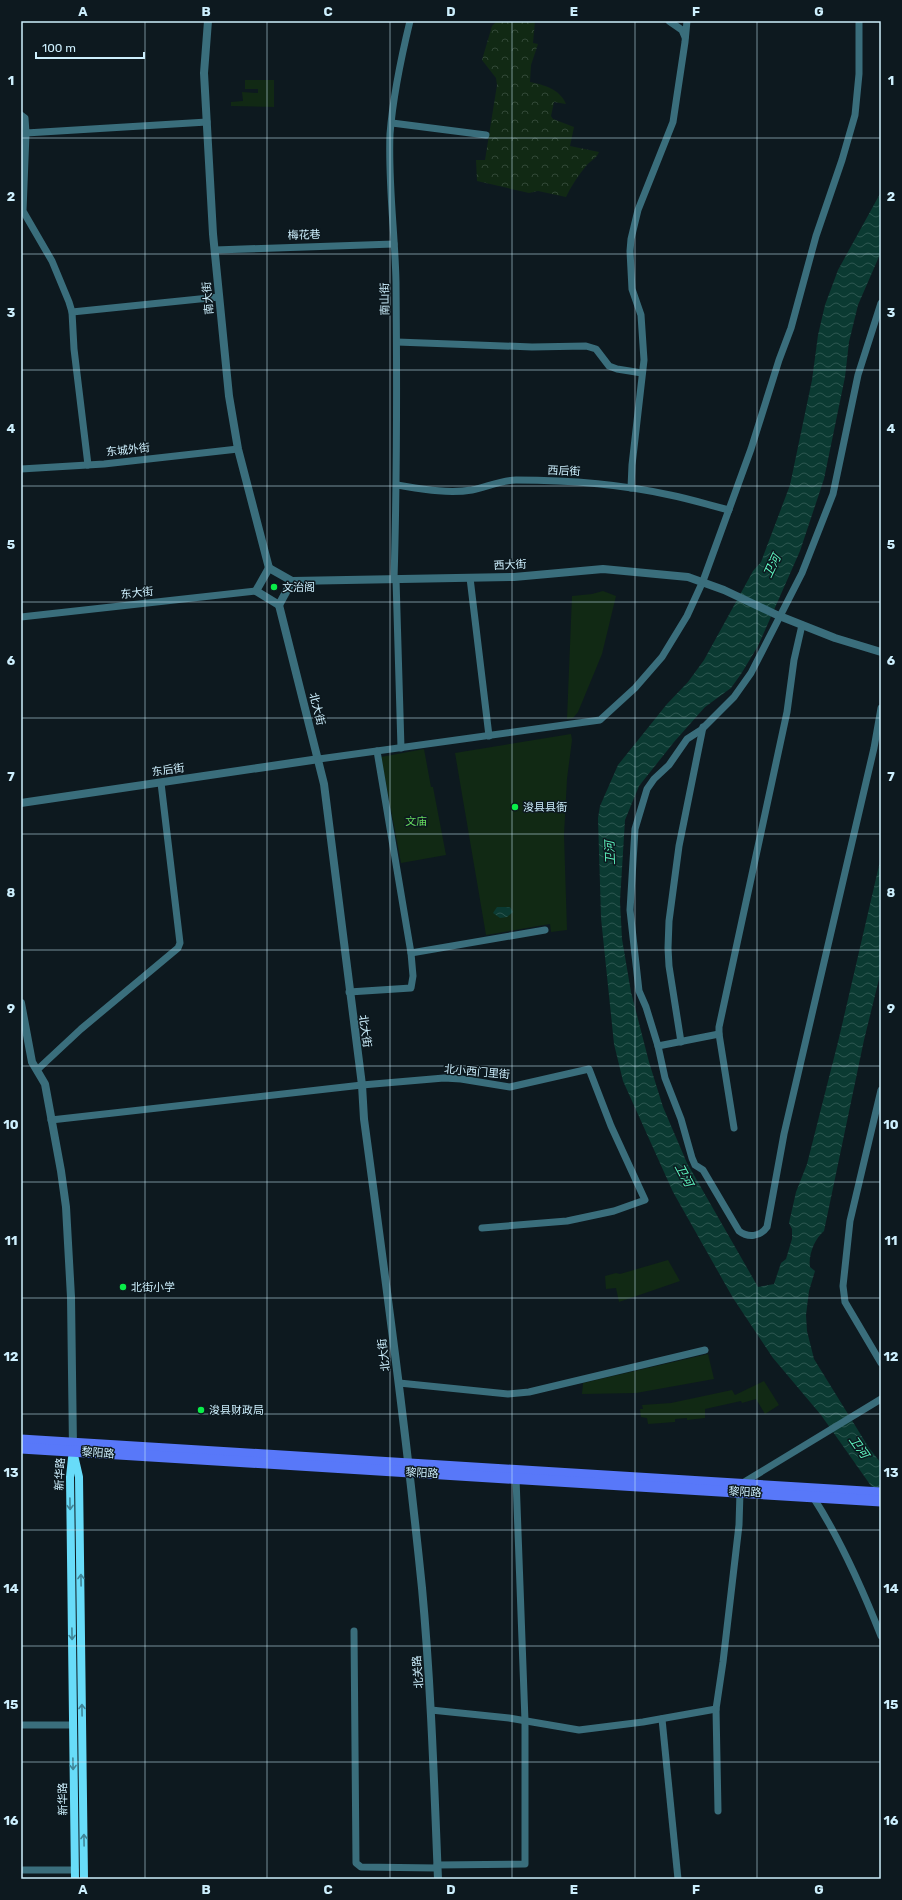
<svg xmlns="http://www.w3.org/2000/svg" width="902" height="1900" viewBox="0 0 902 1900" font-family="Rubik,'Noto Sans SC',sans-serif">
<style>
.green{fill:#112914}
.forest{fill:url(#forest-crowns)}
.water{fill:url(#water-waves)}
.lines{fill:none;stroke-linecap:round;stroke-linejoin:round}
.minor{stroke:#3a6e7c;stroke-width:7}
.tertiary{stroke:#3a6e7c;stroke-width:8}
.secondary{stroke:#68dcf9;stroke-width:8}
.primary{stroke:#5878f9;stroke-width:11}
.oneway{stroke:#3f8497}
.grid{fill:none;stroke:#cdeffd;stroke-width:1;stroke-opacity:0.55}
.poi-dot{fill:#09ed49;stroke:#0d191f;stroke-width:1.5}
.labels{text-anchor:middle;dominant-baseline:central;stroke-width:3;stroke-linejoin:round;paint-order:stroke}
.street-label{font-size:11px;fill:#cdeffd;stroke:#0d191f}
.poi-label{font-size:11px;fill:#cdeffd;stroke:#0d191f;text-anchor:start}
.park-label{font-size:11px;fill:#65da5d;stroke:#0d191f}
.water-label{font-size:12px;font-style:italic;fill:#5ff9c2;stroke:#0d191f}
.neatline{fill:none;stroke:#cdeffd;stroke-width:1.5}
.grid-label{font-size:13px;text-anchor:middle;font-weight:bold;fill:#cdeffd}
</style>
<defs>
<pattern id="forest-crowns" width="20" height="18" patternUnits="userSpaceOnUse"><rect width="20" height="18" fill="#112914"/><path d="M2 6a3 3 0 1 1 6 0M12 15a3 3 0 1 1 6 0" fill="none" stroke="#324837"/></pattern>
<pattern id="water-waves" width="16" height="10" patternUnits="userSpaceOnUse"><rect width="16" height="10" fill="#0b3a32"/><path d="M0 5q4-4 8 0t8 0" fill="none" stroke="#2d5751"/></pattern>
</defs>
<rect width="100%" height="100%" fill="#0d191f"/>
<!-- green -->
<g class="green">
<polygon points="245,80 274,80 274,107 231,106 231,102 243,101 242,92 258,93 258,89 245,89"/>
<polygon points="603,591 616,596 602,654 578,712 573,718 567,719 572,596 592,594"/>
<polygon points="571,734 572,740 567,779 564,835 567,930 551,932 550,924 486,935 455,753"/>
<polygon points="424,749 431,787 433,787 446,855 401,863 381,757"/>
<polygon points="668,1260 680,1281 619,1302 616,1288 606,1289 605,1276 616,1273 620,1274"/>
<polygon points="708,1354 714,1379 636,1393 582,1394 583,1383"/>
<polygon points="764,1381 779,1405 765,1414 756,1399 742,1403 741,1401 705,1409 705,1418 687,1420 687,1418 675,1419 675,1422 648,1424 647,1418 641,1417 640,1409 643,1409 642,1405 671,1403 732,1390 735,1395"/>
</g>
<!-- forest -->
<path class="forest" d="M497 21H535L533 43 538 44 531 65 530 82C544 85 560 89 566 104L554 102 551 116 553 119 574 127 570 146 599 152C597 158 590 161 586 166 578 176 571 186 566 197L538 191 529 193 477 181 476 160H485L497 85 496 78 482 60 492 26Z"/>
<!-- water -->
<g class="water">
<path d="M881 192V252L858 305 849 342 845 377 824 479 800 551 758 646 741 674 731 688 705 707 674 742 639 786 625 820 620 901 622 939 631 992 649 1062 663 1107 687 1163 758 1287 774 1284 781 1263 786 1259 792 1239V1229L789 1223 796 1192 807 1164 839 1038 881 857V971L864 1040 824 1231C815 1238 808 1255 810 1267L815 1271 809 1291 806 1315 807 1331 814 1359 869 1448 881 1463V1500L821 1415 773 1358 733 1298 673 1192 623 1081 614 1044 601 918 598 818 600 806 618 765 667 704 688 682 704 660 753 571 761 562 790 485 812 380 818 335 825 305 838 270Z"/>
<polygon points="497,907 510,907 513,912 507,917 500,918 493,913"/>
</g>
<g class="lines">
<!-- minor -->
<g class="minor">
<polyline points="669,21 682,30 685,37"/>
<polyline points="21,115 25,118 26,133 207,122"/>
<polyline points="392,123 486,135"/>
<polyline points="26,133 23,211 52,261 69,302 72,312 74,349 88,465"/>
<polyline points="215,250 394,244"/>
<path d="M881 303 858 375 833 494 802 573 751 673 734 697 701 730 687 739 669 765 654 779 647 789 635 829 630 910 639 991 646 1007 658 1046 665 1078 681 1119 692 1158 695 1165 703 1170 739 1231C748 1238 760 1237 767 1227L784 1134 874 748 881 708"/>
<polyline points="72,312 219,297"/>
<polyline points="397,342 532,347 586,346 596,349 609,366 617,369 642,373"/>
<polyline points="21,469 104,464 238,449"/>
<path d="M397 485C422 489 447 494 472 490 487 487 501 480 516 480 568 480 620 484 670 495 690 499 709 505 729 510"/>
<polyline points="631,488 632,465 644,360 641,315 632,289 630,251 631,239 638,210 673,122 685,42 687,21"/>
<polyline points="470,578 489,736"/>
<path d="M394 579C397 480 397 381 396 282 395 233 388 184 390 134 393 96 401 58 410 21"/>
<polyline points="396,579 401,748"/>
<polyline points="21,617 256,591"/>
<polyline points="377,751 411,953"/>
<polyline points="319,759 600,720 635,688 662,657 687,616 703,581 751,449 779,360 791,328 816,236 842,160 855,115 859,74 859,21"/>
<polyline points="349,992 411,988 413,976 411,953 545,930"/>
<polyline points="681,1042 669,966 668,948 669,921 679,846 703,727"/>
<polyline points="658,1046 719,1034"/>
<polyline points="37,1070 81,1029 178,948 180,943 161,783"/>
<polyline points="881,1090 850,1221 843,1286 845,1302 881,1363"/>
<polyline points="51,1120 362,1085 444,1078 461,1079 510,1087 589,1069 611,1126 645,1200 614,1211 567,1221 482,1228"/>
<polyline points="734,1128 719,1034 719,1027 787,712 794,660 802,625"/>
<polyline points="399,1383 508,1394 529,1392 705,1350"/>
<polyline points="741,1484 881,1399"/>
<path d="M813 1497C841 1540 862 1588 881 1636"/>
<polyline points="354,1631 356,1863 361,1867 437,1868"/>
<polyline points="431,1710 509,1718 579,1730 643,1722 716,1709"/>
<polyline points="662,1719 678,1879"/>
<polyline points="21,1725 73,1725"/>
<polyline points="718,1811 716,1709 723,1662 739,1525 740,1492"/>
<polyline points="437,1865 525,1864 525,1721 516,1478"/>
<polyline points="21,1870 75,1870"/>
</g>
<!-- tertiary -->
<g class="tertiary">
<polyline points="208,21 204,73 213,234 229,396 238,449 269,568"/>
<polygon points="269,568 292,581 279,605 256,591"/>
<polyline points="292,581 514,577 603,569 688,577 724,590 777,615 835,638 881,652"/>
<path d="M279 605 324 784 362 1085 364 1119C385 1275 406 1431 422 1588 431 1685 434 1782 438 1879"/>
<polyline points="21,803 319,759"/>
<polyline points="21,1003 32,1062 45,1084 61,1171 66,1207 71,1297 73,1448"/>
</g>
<!-- secondary -->
<g class="secondary">
<polyline points="73,1451 79,1477 84,1879"/>
<polyline points="72,1458 70,1477 75,1879"/>
</g>
<!-- primary -->
<g class="primary">
<polyline points="21,1440 881,1493"/>
<polyline points="21,1448 881,1501"/>
</g>
</g>
<!-- one-way arrows -->
<defs><path id="oneway-shaft" d="M-6 0H5M1.5-3L5.5 0L1.5 3" fill="none" stroke-width="1.6" stroke-linecap="round" stroke-linejoin="round"/></defs>
<g class="oneway">
<use href="#oneway-shaft" transform="translate(70 1504) rotate(89)"/>
<use href="#oneway-shaft" transform="translate(81 1580) rotate(-91)"/>
<use href="#oneway-shaft" transform="translate(72 1634) rotate(89)"/>
<use href="#oneway-shaft" transform="translate(82 1710) rotate(-91)"/>
<use href="#oneway-shaft" transform="translate(73 1764) rotate(89)"/>
<use href="#oneway-shaft" transform="translate(84 1840) rotate(-91)"/>
</g>
<!-- grid -->
<path class="grid" d="M145 21V1879M267 21V1879M390 21V1879M512 21V1879M635 21V1879M757 21V1879M21 138H881M21 254H881M21 370H881M21 486H881M21 602H881M21 718H881M21 834H881M21 950H881M21 1066H881M21 1182H881M21 1298H881M21 1414H881M21 1530H881M21 1646H881M21 1762H881"/>
<!-- markers -->
<g class="poi-dot">
<circle cx="274" cy="587" r="4"/>
<circle cx="515" cy="807" r="4"/>
<circle cx="123" cy="1287" r="4"/>
<circle cx="201" cy="1410" r="4"/>
</g>
<g class="labels">
<!-- street labels -->
<g class="street-label">
<text transform="translate(304 235) rotate(-2)">梅花巷</text>
<text transform="translate(208 298) rotate(-95)">南大街</text>
<text transform="translate(385 299) rotate(-91)">南山街</text>
<text transform="translate(128 450) rotate(-6)">东城外街</text>
<text transform="translate(564 471) rotate(3)">西后街</text>
<text transform="translate(510 565) rotate(-3)">西大街</text>
<text transform="translate(137 593) rotate(-6)">东大街</text>
<text transform="translate(317 709) rotate(76)">北大街</text>
<text transform="translate(168 770) rotate(-8)">东后街</text>
<text transform="translate(365 1031) rotate(82)">北大街</text>
<text transform="translate(477 1072) rotate(5)">北小西门里街</text>
<text transform="translate(384 1355) rotate(-97)">北大街</text>
<text transform="translate(98 1453) rotate(4)">黎阳路</text>
<text transform="translate(422 1473) rotate(3)">黎阳路</text>
<text transform="translate(60 1474) rotate(-87)">新华路</text>
<text transform="translate(745 1492) rotate(3)">黎阳路</text>
<text transform="translate(418 1672) rotate(-94)">北关路</text>
<text transform="translate(63 1799) rotate(-91)">新华路</text>
</g>
<!-- poi labels -->
<g class="poi-label">
<text x="282" y="587">文治阁</text>
<text x="523" y="807">浚县县衙</text>
<text x="131" y="1287">北街小学</text>
<text x="209" y="1410">浚县财政局</text>
</g>
<!-- park labels -->
<g class="park-label">
<text x="416" y="821">文庙</text>
</g>
<!-- water labels -->
<g class="water-label">
<text transform="translate(772 566) rotate(-65)">卫河</text>
<text transform="translate(610 853) rotate(-92)">卫河</text>
<text transform="translate(684 1175) rotate(62)">卫河</text>
<text transform="translate(859 1447) rotate(55)">卫河</text>
</g>
</g>
<!-- border -->
<rect width="902" height="1900" fill="none" stroke="#0d191f" stroke-width="44"/>
<!-- scale -->
<path d="M36 52v6h108v-6" fill="none" stroke="#cdeffd" stroke-width="2"/>
<text x="42" y="52" font-size="12" fill="#cdeffd" stroke="#0d191f" stroke-width="3" paint-order="stroke">100 m</text>
<rect x="22" y="22" width="858" height="1856" class="neatline"/>
<g class="grid-label">
<text x="83" y="16">A</text>
<text x="206" y="16">B</text>
<text x="328" y="16">C</text>
<text x="451" y="16">D</text>
<text x="574" y="16">E</text>
<text x="696" y="16">F</text>
<text x="819" y="16">G</text>
<text x="11" y="85">1</text>
<text x="891" y="85">1</text>
<text x="11" y="201">2</text>
<text x="891" y="201">2</text>
<text x="11" y="317">3</text>
<text x="891" y="317">3</text>
<text x="11" y="433">4</text>
<text x="891" y="433">4</text>
<text x="11" y="549">5</text>
<text x="891" y="549">5</text>
<text x="11" y="665">6</text>
<text x="891" y="665">6</text>
<text x="11" y="781">7</text>
<text x="891" y="781">7</text>
<text x="11" y="897">8</text>
<text x="891" y="897">8</text>
<text x="11" y="1013">9</text>
<text x="891" y="1013">9</text>
<text x="11" y="1129">10</text>
<text x="891" y="1129">10</text>
<text x="11" y="1245">11</text>
<text x="891" y="1245">11</text>
<text x="11" y="1361">12</text>
<text x="891" y="1361">12</text>
<text x="11" y="1477">13</text>
<text x="891" y="1477">13</text>
<text x="11" y="1593">14</text>
<text x="891" y="1593">14</text>
<text x="11" y="1709">15</text>
<text x="891" y="1709">15</text>
<text x="11" y="1825">16</text>
<text x="891" y="1825">16</text>
<text x="83" y="1894">A</text>
<text x="206" y="1894">B</text>
<text x="328" y="1894">C</text>
<text x="451" y="1894">D</text>
<text x="574" y="1894">E</text>
<text x="696" y="1894">F</text>
<text x="819" y="1894">G</text>
</g>
</svg>
